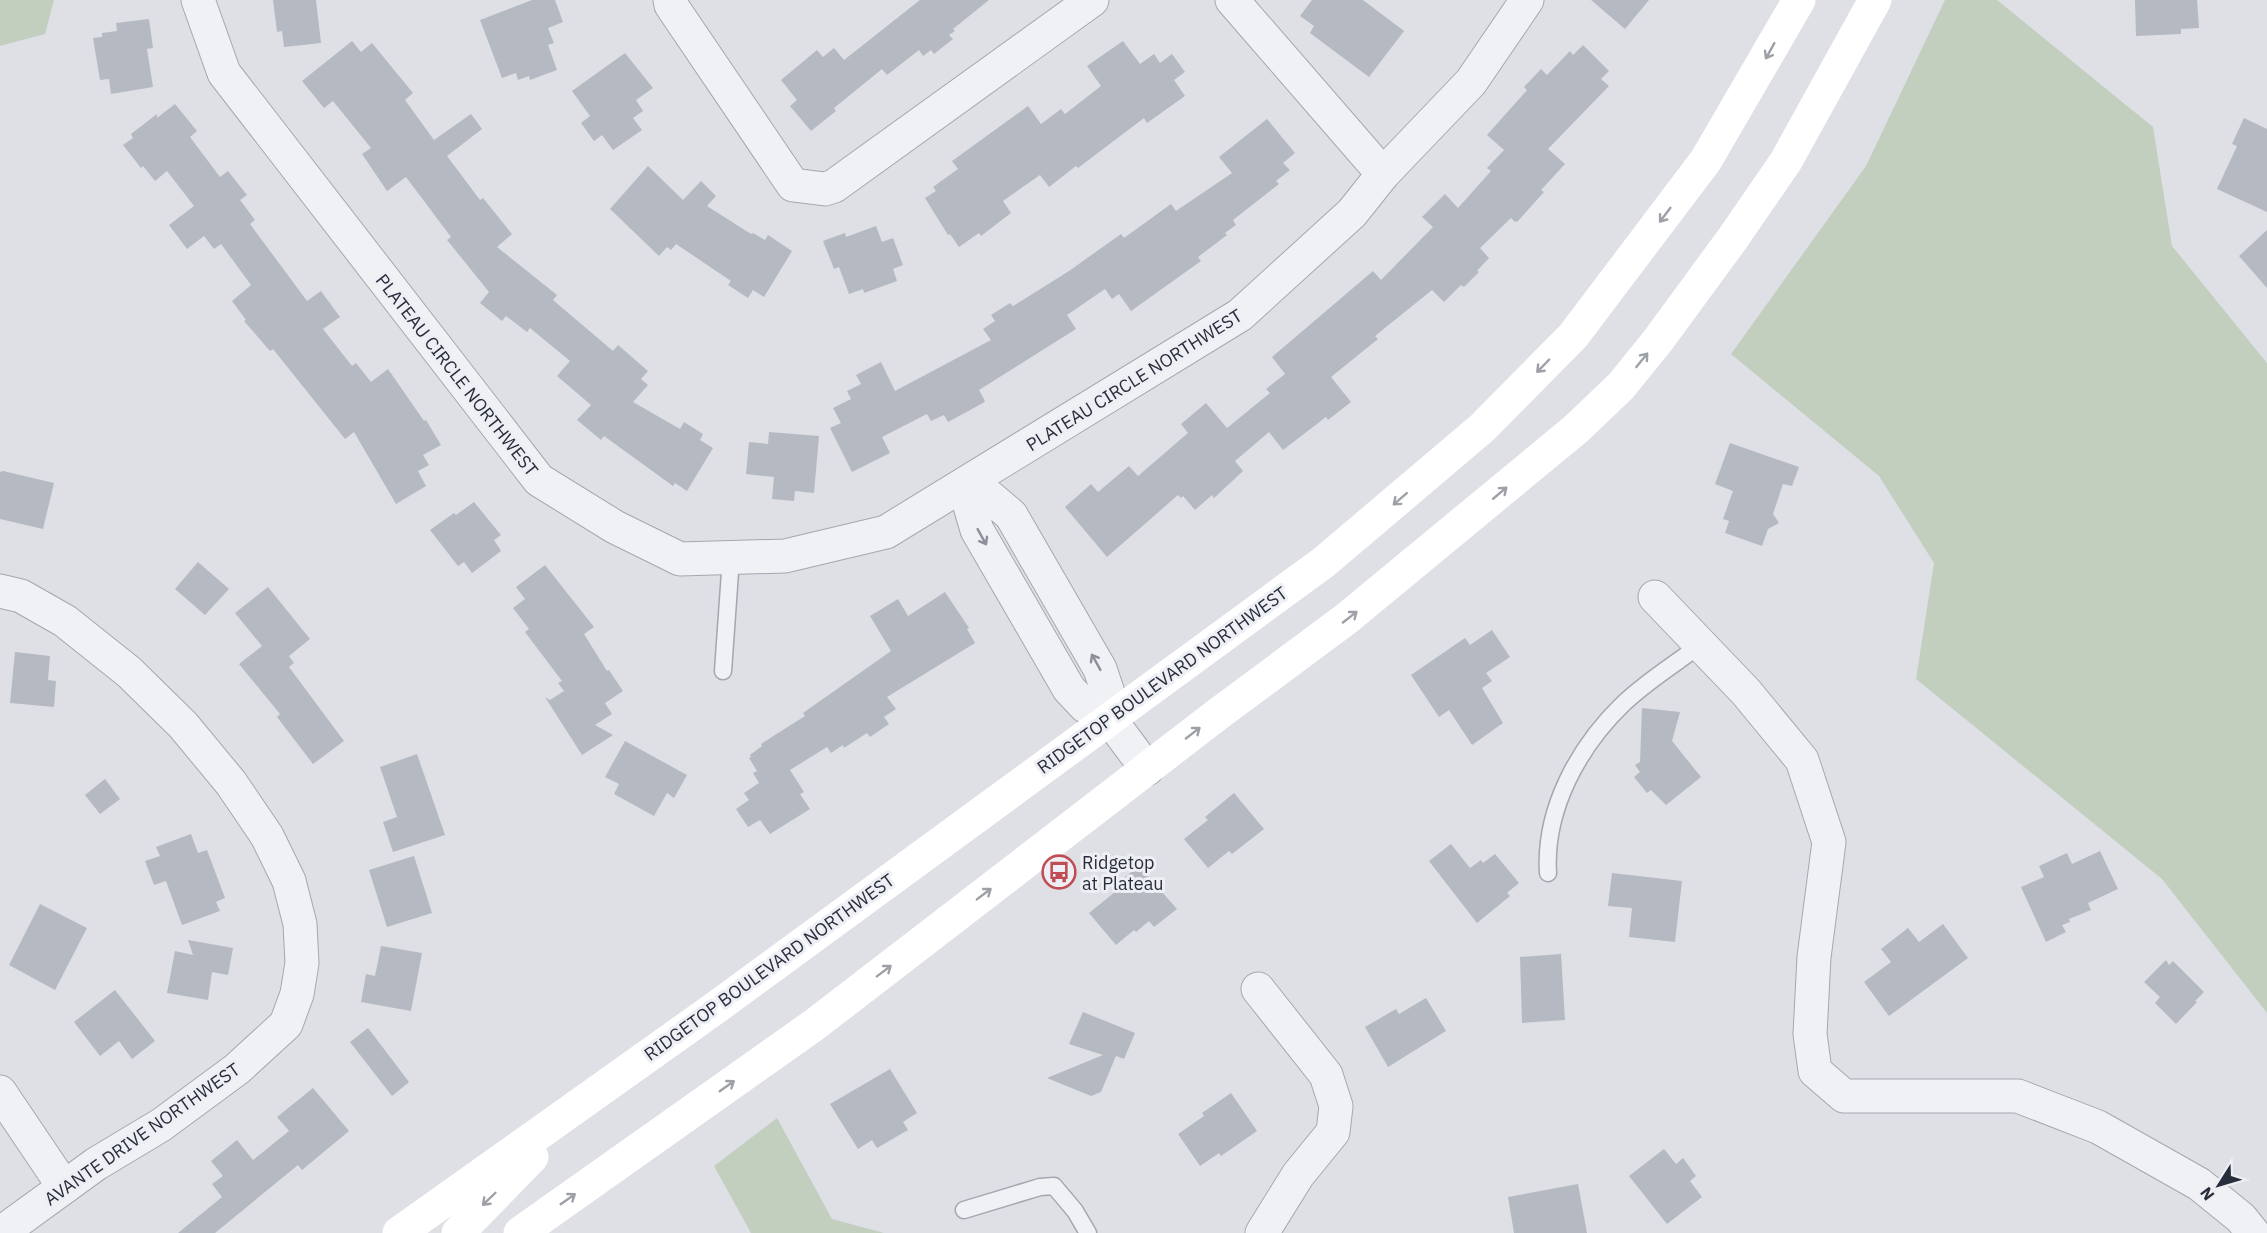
<svg xmlns="http://www.w3.org/2000/svg" width="2267" height="1233" viewBox="0 0 2267 1233" font-family="'IBM Plex Sans',sans-serif">
<style>
.green{fill:#c2cfbf}
.building{fill:#b5b9c2}
.lines{fill:none;stroke-linecap:round;stroke-linejoin:round}
.lane-casing{stroke:#a4a7af;stroke-width:19}
.street-casing{stroke:#a4a7af;stroke-width:35}
.lane{stroke:#f0f1f5;stroke-width:16}
.street{stroke:#f0f1f5;stroke-width:33}
.secondary{stroke:#fff;stroke-width:33}
.oneway{stroke:#9ea0a7}
.oneway2{stroke:#8c8f98}
.labels{text-anchor:middle;dominant-baseline:central;stroke-width:6;stroke-linejoin:round;paint-order:stroke}
.street-label{font-size:18px;fill:#282d3b;stroke:#edeff4}
.poi-label{font-size:18px;fill:#282d3b;stroke:#edeff4;text-anchor:start}
</style>
<rect width="100%" height="100%" fill="#dee0e6"/>
<!-- green -->
<g class="green">
<polygon points="0,0 54,0 45,34 0,46"/>
<polygon points="1945,0 1997,0 2153,127 2172,246 2267,363 2267,1013 2162,879 1916,679 1934,563 1879,476 1731,354 1866,166"/>
<polygon points="777,1118 832,1219 884,1233 751,1233 714,1166"/>
</g>
<!-- building -->
<g class="building">
<polygon points="273,0 316,0 321,43 284,47 282,31 277,32"/>
<polygon points="532,0 555,0 563,22 548,28 554,43 548,45 557,70 530,80 529,76 518,80 516,73 502,78 480,20"/>
<polygon points="920,0 989,0 953,29 955,31 949,35 953,39 934,54 931,50 923,56 919,50 887,75 882,69 834,108 836,111 811,131 790,106 797,100 781,80 817,50 823,57 834,48 844,60"/>
<polygon points="1312,0 1363,0 1404,31 1369,77 1310,33 1314,26 1300,16"/>
<polygon points="1591,0 1649,0 1625,29"/>
<polygon points="2135,0 2197,0 2199,28 2181,29 2181,34 2136,36"/>
<polygon points="149,19 153,48 147,49 153,87 111,94 109,79 100,80 93,38 102,37 102,33 117,31 116,23"/>
<polygon points="352,41 361,52 372,43 413,93 405,100 434,140 471,114 482,129 447,156 480,200 483,198 512,234 497,247 557,295 553,300 613,351 618,345 648,371 641,379 648,385 633,402 680,429 684,422 703,434 700,440 713,448 687,491 675,483 673,486 604,436 601,440 577,420 591,405 557,376 570,361 530,328 527,332 506,316 502,321 480,303 489,292 447,240 451,237 406,177 387,191 362,154 371,148 333,101 324,108 302,81"/>
<polygon points="1123,41 1140,64 1154,54 1160,63 1172,54 1185,72 1174,80 1185,96 1147,123 1144,118 1078,168 1076,166 1049,187 1040,175 1003,201 1011,213 981,236 979,233 959,247 950,234 948,235 925,198 936,191 933,187 958,169 952,161 1028,106 1041,124 1061,109 1065,114 1101,86 1087,66"/>
<polygon points="1583,45 1609,71 1601,79 1609,86 1548,149 1565,164 1541,190 1544,192 1518,221 1515,222 1511,218 1480,248 1489,258 1477,271 1479,272 1464,287 1461,285 1444,302 1432,290 1375,336 1378,339 1331,377 1351,402 1328,420 1326,417 1283,450 1269,432 1235,461 1243,471 1214,498 1212,495 1195,510 1183,496 1181,498 1178,495 1107,557 1065,507 1091,484 1098,492 1129,466 1138,476 1188,433 1181,424 1206,403 1227,428 1270,393 1266,389 1285,374 1272,357 1373,271 1381,280 1433,227 1422,217 1445,194 1458,208 1491,171 1487,168 1504,150 1487,135 1527,90 1524,87 1541,69 1547,75 1570,51 1573,55"/>
<polygon points="625,53 653,88 636,100 643,111 633,118 642,130 613,150 602,135 594,141 581,123 590,116 572,91"/>
<polygon points="175,104 197,131 190,137 220,177 228,171 247,195 240,200 255,220 250,224 307,301 321,291 340,317 323,329 352,366 356,363 371,382 388,369 424,421 426,420 441,445 423,455 429,465 418,471 426,486 396,504 354,432 345,439 273,349 270,351 244,321 246,320 232,301 251,285 221,244 214,249 204,236 187,249 169,225 194,206 167,171 155,181 143,166 141,168 123,145 133,138 131,134 157,114 157,118"/>
<polygon points="2244,118 2267,129 2267,212 2217,189 2237,146 2232,144"/>
<polygon points="1267,119 1295,153 1283,163 1290,170 1276,181 1279,184 1233,220 1236,225 1225,233 1227,235 1198,257 1201,261 1131,311 1119,294 1112,299 1105,289 1067,315 1076,329 979,390 985,401 983,403 948,422 944,415 931,421 927,414 882,437 890,453 852,472 830,428 841,423 833,408 851,399 847,391 861,384 856,375 881,362 895,391 991,340 983,329 995,321 991,315 1010,303 1013,306 1069,271 1121,234 1124,238 1171,204 1176,211 1232,173 1219,157"/>
<polygon points="648,166 683,200 701,181 716,196 707,206 751,234 753,233 765,240 768,235 792,251 764,297 753,290 748,298 728,285 731,281 676,244 671,250 667,247 659,256 610,209"/>
<polygon points="876,226 882,242 893,238 903,265 893,269 897,281 864,293 863,289 849,294 839,267 834,269 823,241 845,233 846,237"/>
<polygon points="2267,230 2267,288 2239,256"/>
<polygon points="769,432 819,436 814,493 795,491 794,501 772,499 774,477 746,474 749,442 768,444"/>
<polygon points="1730,443 1799,467 1792,486 1783,484 1773,514 1779,523 1768,529 1762,546 1725,533 1729,521 1723,519 1733,491 1715,484"/>
<polygon points="3,471 54,483 43,529 0,519 0,472"/>
<polygon points="474,502 501,535 494,540 501,551 472,573 464,562 458,566 430,530 454,513 456,515"/>
<polygon points="198,562 229,589 205,615 175,589"/>
<polygon points="545,565 594,627 584,634 607,671 609,670 623,691 605,703 612,714 595,725 613,735 582,755 545,697 550,700 564,691 558,683 562,681 525,632 529,629 513,608 525,599 516,587"/>
<polygon points="268,587 310,639 289,656 294,663 289,667 344,741 313,764 277,717 280,714 239,664 262,646 235,613"/>
<polygon points="945,592 969,628 967,629 975,643 887,697 896,709 884,717 889,724 870,737 867,733 844,748 843,745 831,753 827,747 790,770 804,792 800,794 810,809 770,834 760,820 748,827 736,809 749,800 744,793 759,783 753,773 757,771 749,758 751,757 750,755 762,746 761,744 805,716 803,713 891,651 870,616 898,599 908,616"/>
<polygon points="1492,630 1510,657 1486,673 1492,681 1482,688 1503,723 1472,745 1449,710 1439,717 1411,675 1465,638 1470,645"/>
<polygon points="15,652 50,656 48,680 56,681 54,707 10,703"/>
<polygon points="1642,708 1680,712 1672,741 1701,777 1666,805 1651,790 1647,793 1634,777 1640,772 1635,765 1640,762"/>
<polygon points="625,741 687,775 674,798 667,793 654,816 614,794 619,784 605,777"/>
<polygon points="417,754 445,835 393,852 383,822 397,817 380,767"/>
<polygon points="105,779 120,799 100,814 85,795"/>
<polygon points="1234,793 1264,829 1232,854 1229,851 1208,868 1184,839 1208,820 1205,817"/>
<polygon points="191,834 198,853 207,850 225,898 216,902 220,911 182,925 166,881 154,885 145,861 160,856 156,847"/>
<polygon points="1451,844 1470,868 1481,860 1483,863 1495,854 1519,883 1507,893 1510,896 1477,923 1429,861"/>
<polygon points="2100,851 2118,889 2088,903 2091,910 2069,919 2070,922 2062,925 2066,932 2046,942 2021,887 2044,877 2039,866 2067,853 2072,864"/>
<polygon points="414,856 432,913 387,927 369,870"/>
<polygon points="1139,866 1177,909 1154,927 1149,921 1136,932 1134,930 1116,945 1089,913 1115,892 1111,888"/>
<polygon points="1612,873 1682,881 1675,942 1629,937 1632,908 1608,906"/>
<polygon points="40,904 87,928 55,990 9,965"/>
<polygon points="1943,924 1968,958 1889,1016 1864,982 1891,962 1881,949 1908,928 1919,942"/>
<polygon points="188,940 233,948 228,975 212,972 208,1000 167,993 175,951 193,955"/>
<polygon points="381,946 422,953 411,1011 361,1002 366,974 375,976"/>
<polygon points="1561,954 1565,1020 1522,1023 1520,957"/>
<polygon points="2166,960 2169,965 2173,961 2204,992 2195,1001 2197,1002 2176,1024 2155,1003 2160,997 2144,982"/>
<polygon points="115,990 155,1041 132,1059 119,1041 100,1056 74,1022"/>
<polygon points="1426,998 1446,1031 1388,1067 1365,1027 1396,1009 1399,1014"/>
<polygon points="1083,1012 1135,1033 1124,1059 1116,1056 1101,1092 1091,1096 1047,1078 1103,1055 1069,1044"/>
<polygon points="368,1028 409,1082 392,1096 350,1042"/>
<polygon points="890,1069 917,1113 903,1122 908,1130 877,1148 872,1140 858,1149 830,1104"/>
<polygon points="313,1088 349,1131 302,1170 298,1165 215,1233 178,1233 222,1197 212,1184 223,1176 211,1161 237,1140 253,1160 289,1131 277,1117"/>
<polygon points="1231,1093 1257,1131 1221,1156 1219,1153 1200,1166 1178,1134 1204,1116 1202,1113"/>
<polygon points="1664,1149 1676,1164 1683,1158 1696,1176 1690,1181 1702,1197 1667,1224 1629,1176"/>
<polygon points="1578,1184 1587,1233 1514,1233 1508,1197"/>
</g>
<g class="lines">
<!-- lane casing -->
<g class="lane-casing">
<g id="lane">
<polyline points="723,671 731,558"/>
<path d="M1548 873C1544 809 1579 746 1624 703 1647 681 1675 664 1700 645"/>
<polyline points="964,1210 1040,1187 1054,1186 1075,1211 1088,1233"/>
</g>
</g>
<!-- street casing -->
<g class="street-casing">
<g id="street">
<polyline points="198,0 224,73 539,480 615,527 680,559 785,556 886,532 1240,315 1352,213 1383,174 1471,82 1527,0"/>
<polyline points="670,0 671,5 793,185 825,189 834,186 1092,0"/>
<polyline points="1232,0 1383,174"/>
<polyline points="971,481 970,506 977,530 1069,689 1085,706 1109,718 1147,769"/>
<polyline points="971,481 1011,515 1100,669 1108,693 1109,718"/>
<polyline points="0,591 21,596 65,621 129,672 183,725 231,783 267,836 289,881 300,924 302,963 297,994 286,1024 237,1069 161,1125 96,1164 1,1233"/>
<polyline points="1655,597 1746,692 1802,760 1829,842 1814,957 1810,1034 1815,1071 1844,1096 2018,1096 2098,1127 2199,1184 2241,1218 2253,1233"/>
<polyline points="1258,989 1326,1075 1336,1106 1333,1132 1298,1175 1262,1233"/>
<polyline points="0,1092 64,1187"/>
</g>
</g>
<!-- lane -->
<use href="#lane" class="lane"/>
<!-- street -->
<use href="#street" class="street"/>
<!-- secondary -->
<g class="secondary">
<polyline points="399,1233 718,1006 1324,562 1482,428 1573,336 1706,160 1799,0"/>
<polyline points="458,1233 532,1157"/>
<polyline points="520,1233 814,1025 1218,714 1346,619 1576,429 1621,386 1659,339 1733,238 1786,161 1875,0"/>
</g>
</g>
<!-- one-way arrows -->
<defs><path id="oneway-shaft" d="M-6 0H5M1.5-3L5.5 0L1.5 3" fill="none" stroke-width="1.6" stroke-linecap="round" stroke-linejoin="round" transform="scale(1.5)"/></defs>
<g class="oneway">
<use href="#oneway-shaft" transform="translate(1770 51) rotate(119)"/>
<use href="#oneway-shaft" transform="translate(1665 215) rotate(127)"/>
<use href="#oneway-shaft" transform="translate(1642 360) rotate(-51)"/>
<use href="#oneway-shaft" transform="translate(1543 366) rotate(134)"/>
<use href="#oneway-shaft" transform="translate(1500 493) rotate(-40)"/>
<use href="#oneway-shaft" transform="translate(1400 499) rotate(139)"/>
<use href="#oneway-shaft" transform="translate(1350 617) rotate(-38)"/>
<use href="#oneway-shaft" transform="translate(1193 733) rotate(-38)"/>
<use href="#oneway-shaft" transform="translate(984 894) rotate(-37)"/>
<use href="#oneway-shaft" transform="translate(884 971) rotate(-37)"/>
<use href="#oneway-shaft" transform="translate(727 1086) rotate(-35)"/>
<use href="#oneway-shaft" transform="translate(489 1199) rotate(136)"/>
<use href="#oneway-shaft" transform="translate(568 1199) rotate(-35)"/>
</g>
<g class="oneway2">
<use href="#oneway-shaft" transform="translate(982 537) rotate(61)"/>
<use href="#oneway-shaft" transform="translate(1096 662) rotate(-119)"/>
</g>
<!-- icons -->
<defs>
<g id="bus-ring" transform="scale(1.725)"><circle r="9.5" fill="#edeff4" stroke="#c04d53" stroke-width="1.5"/><path d="M-5-6H5V4H4V6H2V4H-2V6H-4V4H-5ZM-3.5-4V0h7V-4ZM-3.5 1.2v1.5H-2V1.2ZM2 1.2v1.5H3.5V1.2Z" fill="#c04d53"/></g>
</defs>
<g fill-rule="evenodd">
<use href="#bus-ring" x="1059" y="872"/>
</g>
<g class="labels">
<!-- street labels -->
<g class="street-label">
<text transform="translate(457 375) rotate(52)">PLATEAU CIRCLE NORTHWEST</text>
<text transform="translate(1134 380) rotate(-32)">PLATEAU CIRCLE NORTHWEST</text>
<text transform="translate(1162 680) rotate(-36)">RIDGETOP BOULEVARD NORTHWEST</text>
<text transform="translate(769 967) rotate(-36)">RIDGETOP BOULEVARD NORTHWEST</text>
<text transform="translate(142 1134) rotate(-35)">AVANTE DRIVE NORTHWEST</text>
</g>
<!-- poi labels -->
<g class="poi-label">
<text x="1082" y="862">Ridgetop<tspan x="1082" dy="21">at Plateau</tspan></text>
</g>
</g>
<!-- north arrow -->
<g transform="translate(2219 1185) rotate(233)" stroke="#edeff4" stroke-width="4.5" paint-order="stroke">
<path d="M0-4.5L10 22L0 15L-10 22Z" fill="#282d3b"/>
<text y="-9" font-size="16" font-weight="bold" text-anchor="middle" fill="#282d3b">N</text>
</g>
</svg>
